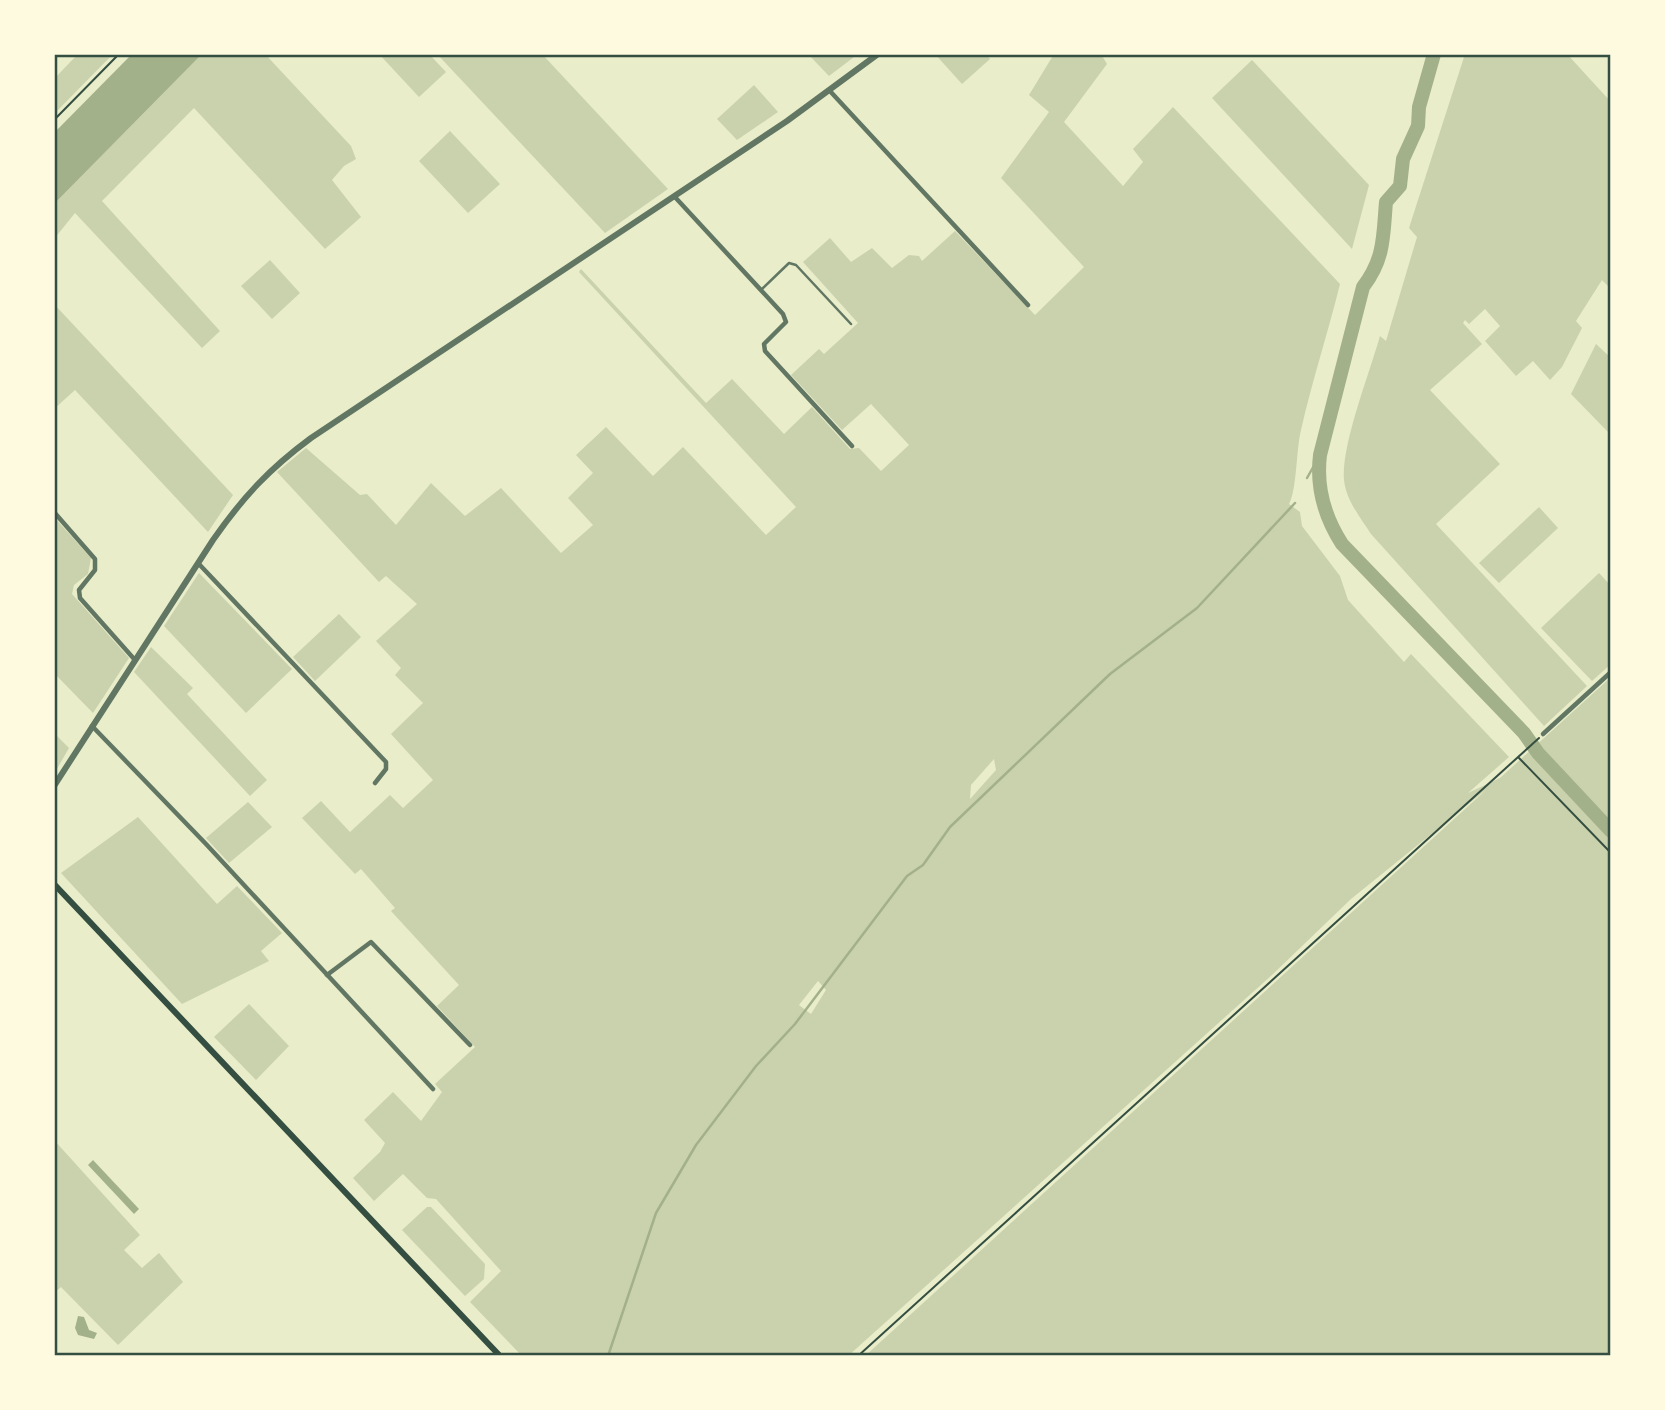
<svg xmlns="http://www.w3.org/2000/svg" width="1665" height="1410" viewBox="0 0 1665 1410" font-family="'Fira Sans Condensed',sans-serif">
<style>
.green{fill:#cad2ad;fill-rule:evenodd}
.water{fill:#a3b18a}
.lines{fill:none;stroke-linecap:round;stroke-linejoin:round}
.stream{stroke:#a3b18a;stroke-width:2.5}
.river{stroke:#a3b18a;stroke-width:14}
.path{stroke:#344e41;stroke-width:2}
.service{stroke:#617663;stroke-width:2.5}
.minor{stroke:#617663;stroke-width:4.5}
.tertiary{stroke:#617663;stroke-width:6}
.secondary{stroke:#344e41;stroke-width:6}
.neatline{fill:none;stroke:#344e41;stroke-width:2.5}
</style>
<rect width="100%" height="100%" fill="#e9edc9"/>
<!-- green -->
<g class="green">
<polygon points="78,54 113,54 54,114 54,79"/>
<polygon points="202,54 265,54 351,146 356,159 344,166 332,180 361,217 325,249 194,108 102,201 220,331 202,348 75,213 54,239 54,204"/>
<polygon points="379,54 429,54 446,72 419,97"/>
<polygon points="437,54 542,54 668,189 605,233"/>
<polygon points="808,54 858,54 829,76"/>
<polygon points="935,54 986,54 990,59 962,84"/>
<path d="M1054 54H1101L1107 64 1064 122 1123 186 1143 162 1133 149 1173 107 1340 284C1328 333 1312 381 1301 430 1296 450 1297 490 1289 504L1300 512 1302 526 1340 576 1348 600 1404 662 1411 654 1509 757 1468 793 1500 778 1611 677V1356H865L1487 789 1351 899 1273 974 848 1356H522L470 1302 501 1271 436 1199 427 1198 403 1174 374 1201 353 1178 380 1152 385 1143 364 1120 393 1092 421 1121 442 1092 435 1084 475 1047 437 1006 459 985 391 911 395 908 361 869 355 874 302 818 321 801 350 832 390 795 403 808 433 780 391 734 423 703 395 675 401 668 376 641 417 604 386 576 379 582 277 472 306 448 360 495 367 494 396 525 431 483 465 516 501 488 561 553 593 525 568 498 593 473 576 455 606 427 653 476 683 447 766 535 796 507 579 272 581 269 706 403 732 379 784 434 812 407 850 449 859 448 881 471 909 445 871 404 842 430 791 375 819 349 824 354 858 323 803 262 830 238 851 262 872 248 892 268 909 255 919 256 922 261 955 231 1035 315 1084 267 1001 178 1049 112 1029 95ZM994 759 996 770 970 799 971 785ZM818 981 826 990 811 1014 799 1005Z"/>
<path d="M1465 54H1567L1611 102V289L1602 280 1576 321 1582 328 1562 367 1550 380 1533 361 1516 376 1485 341 1500 326 1485 309 1469 324 1465 320 1463 323 1482 344 1430 390 1500 464 1436 524 1587 686 1544 726 1371 534C1360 517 1346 500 1344 480 1341 445 1370 372 1380 336L1386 341 1417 237 1409 228Z"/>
<polygon points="1252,60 1369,185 1352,249 1212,98"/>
<polygon points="754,85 778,112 737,140 717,119"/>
<polygon points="450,131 500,184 468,213 419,161"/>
<polygon points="270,260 300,293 272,319 241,286"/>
<polygon points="54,304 233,495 208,532 75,390 54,409"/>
<polygon points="1596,344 1611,358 1611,429 1608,432 1571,394"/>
<polygon points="1539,507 1558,528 1499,583 1479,563"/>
<polygon points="54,517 91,558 88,574 74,585 72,594 129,658 93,713 54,673"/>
<polygon points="199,573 292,669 246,713 164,626"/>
<polygon points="1599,573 1611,586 1611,664 1592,681 1541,628"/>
<polygon points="339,614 361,637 315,681 293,657"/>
<polygon points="151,647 193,688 187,694 267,780 250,796 134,672"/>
<polygon points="54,733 69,748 54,774"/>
<polygon points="248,802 272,827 229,863 206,838"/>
<polygon points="138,817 217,904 237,886 282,933 261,951 269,961 182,1004 61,873"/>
<polygon points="249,1004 289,1046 256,1080 214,1037"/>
<polygon points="54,1140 140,1235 124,1250 142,1268 159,1253 183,1282 118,1345 61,1287 54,1293"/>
<polygon points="427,1207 431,1207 485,1264 484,1279 465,1296 402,1230"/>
</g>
<!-- water -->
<g class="water">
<polygon points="132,54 202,54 54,204 54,133"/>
<polygon points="93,1160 139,1209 134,1214 88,1165"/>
<polygon points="78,1316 84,1317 89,1330 97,1333 94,1339 78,1335 75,1328"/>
</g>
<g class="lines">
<!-- stream -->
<g class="stream">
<polyline points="1307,478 1320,455"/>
<polyline points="608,1356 656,1213 696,1145 756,1066 795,1024 907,876 923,865 950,827 1110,674 1197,608 1295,503"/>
</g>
<!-- river -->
<path class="river" d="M1434 54 1419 107 1418 126 1403 159 1400 186 1386 202C1383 236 1385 258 1363 287L1320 455C1316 488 1324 516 1342 544L1524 733 1538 753 1611 831"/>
<!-- path -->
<g class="path">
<polyline points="54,120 119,54"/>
<polyline points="1519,758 1611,853"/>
<polyline points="858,1356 1539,738"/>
</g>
<!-- service -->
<polyline class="service" points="761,290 789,263 796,265 851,324"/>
<!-- minor -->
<g class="minor">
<polyline points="829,90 1028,305"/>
<polyline points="674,196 783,314 786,322 764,344 765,351 852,446"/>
<polyline points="54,512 95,559 95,570 79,590 80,598 135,660"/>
<polyline points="198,563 386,762 386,769 375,783"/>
<polyline points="92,726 206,844 433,1089"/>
<polyline points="1543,734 1611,672"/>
<polyline points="327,975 371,942 470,1045"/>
</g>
<!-- tertiary -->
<path class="tertiary" d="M54 786 213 540C243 497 269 469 311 438L787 121 878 54"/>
<!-- secondary -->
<polyline class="secondary" points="54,884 500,1356"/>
</g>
<!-- border -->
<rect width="1665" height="1410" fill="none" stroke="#fefae0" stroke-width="112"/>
<rect x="56" y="56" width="1553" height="1298" class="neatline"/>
</svg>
